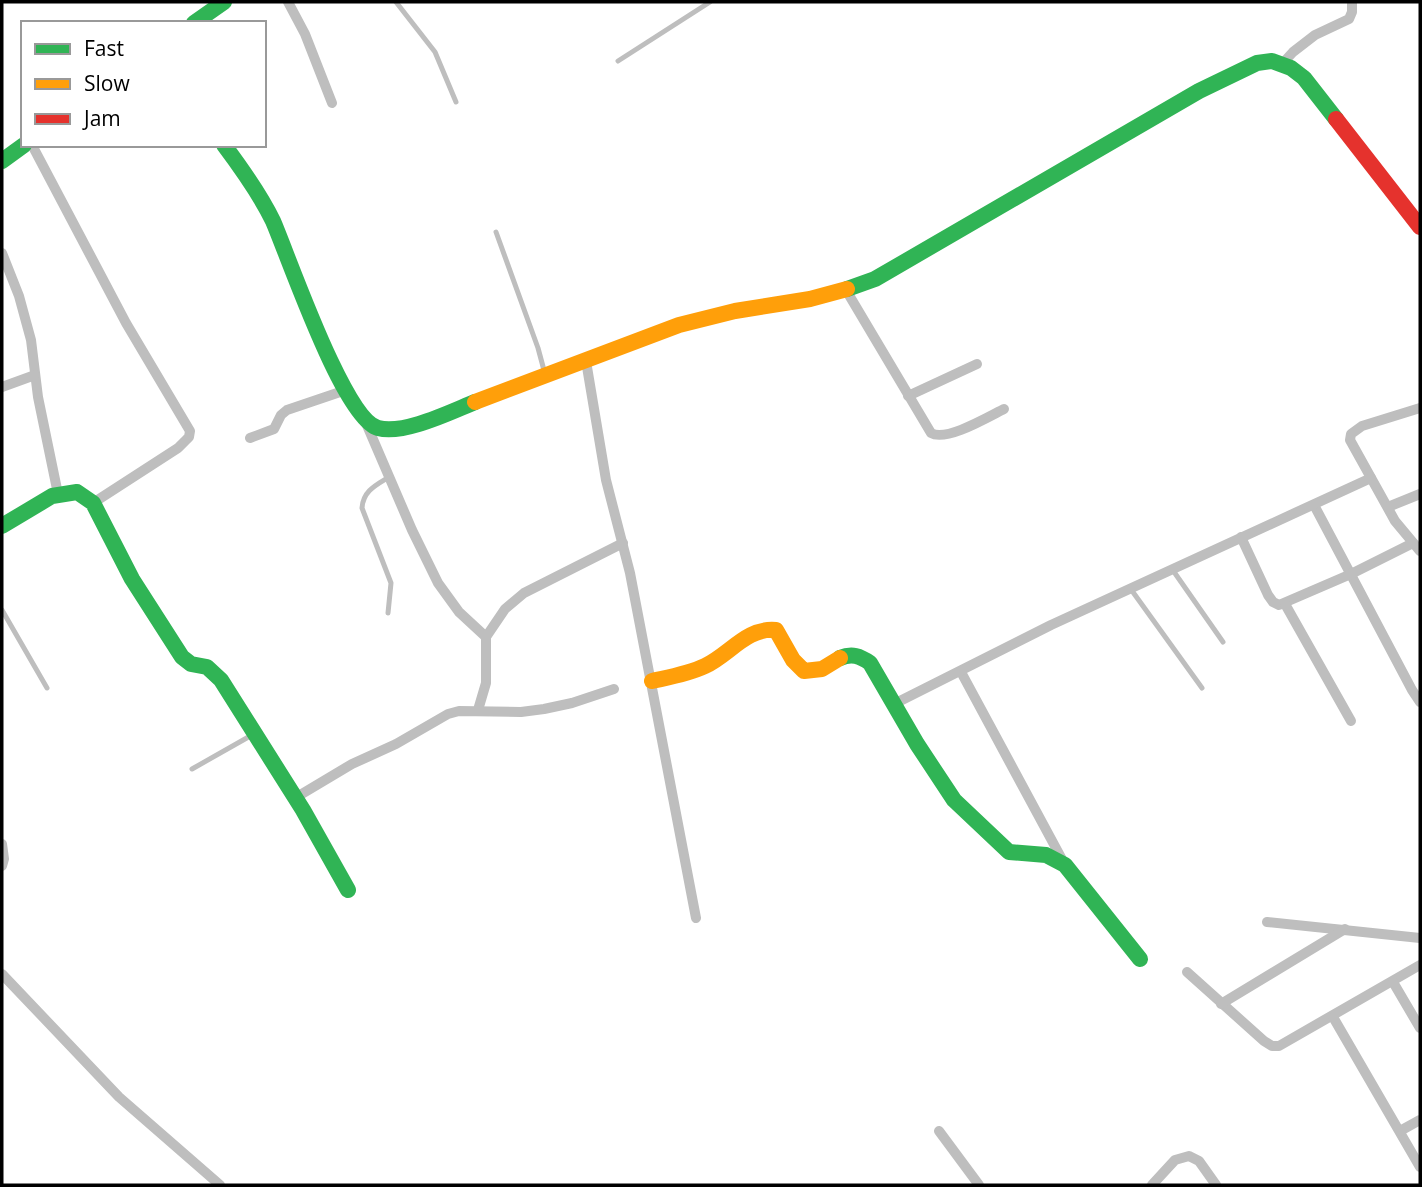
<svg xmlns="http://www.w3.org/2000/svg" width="1422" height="1187" viewBox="0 0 1422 1187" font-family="'Open Sans',sans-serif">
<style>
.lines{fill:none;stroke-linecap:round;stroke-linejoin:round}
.lane{stroke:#bebebe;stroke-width:5}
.street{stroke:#bebebe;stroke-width:10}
.fast{stroke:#30b455;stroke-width:16}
.slow{stroke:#ff9f0a;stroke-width:16}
.jam{stroke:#e5322d;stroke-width:16}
</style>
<rect width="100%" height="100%" fill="#fff"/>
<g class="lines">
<!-- lane -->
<g class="lane">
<polyline points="396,2 435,52 456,102"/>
<polyline points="618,61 710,2"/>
<polyline points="496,232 538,348 545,374"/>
<polyline points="1172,569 1223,642"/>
<polyline points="1130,588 1202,688"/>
<polyline points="2,610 47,688"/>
<path d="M388 613 391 583 362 508C363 491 376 485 389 477"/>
<polyline points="192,769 252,735"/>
</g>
<!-- street -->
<g class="street">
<polyline points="288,2 305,34 332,103"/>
<polyline points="1283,63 1293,52 1315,35 1349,19 1352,12 1352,2"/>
<polyline points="32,145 126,323 190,431 189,437 178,448 93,503"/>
<polyline points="2,253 19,296 31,340 38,397 58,494"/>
<path d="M846 290 931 433C946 442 988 417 1004 409"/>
<polyline points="586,361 606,480 630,573 696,918"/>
<polyline points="2,387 35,375"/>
<polyline points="908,396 977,364"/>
<polyline points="1420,408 1362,426 1351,434 1350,440 1395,521 1420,551"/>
<polyline points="366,423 412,530 438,583 459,612 486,637"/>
<polyline points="250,438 274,429 281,415 287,410 346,390"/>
<polyline points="1314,505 1412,690 1420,702"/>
<polyline points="1388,507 1420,494"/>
<polyline points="1241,537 1268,595 1273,602 1279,605 1351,574 1413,543"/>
<polyline points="1285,604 1351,721"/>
<polyline points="961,672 1064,863"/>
<polyline points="894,704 1051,625 1371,478"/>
<polyline points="478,710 486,683 486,637 505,609 524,593 623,543"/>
<polyline points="295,798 352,764 396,744 448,714 459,711 521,712 544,709 572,703 614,689"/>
<polyline points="2,844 4,859 2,866"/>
<polyline points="1267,922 1420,938"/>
<polyline points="1187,972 1264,1041 1272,1046 1279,1046 1420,965"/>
<polyline points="2,974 119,1097 220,1185"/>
<polyline points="1393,982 1420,1028"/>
<polyline points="1221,1004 1345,929"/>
<polyline points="1333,1017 1420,1167"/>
<polyline points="939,1131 979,1185"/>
<polyline points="1400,1131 1420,1120"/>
<polyline points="1152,1185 1175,1160 1189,1156 1199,1161 1216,1185"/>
</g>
<!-- fast -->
<g class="fast">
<polyline points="194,23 224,2"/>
<path d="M224 145C242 169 260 194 273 221 289 258 344 419 378 428 404 435 450 412 475 402"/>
<polyline points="2,161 24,145"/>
<polyline points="847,289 875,279 1199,91 1257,63 1272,61 1291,68 1304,78 1336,119"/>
<polyline points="2,526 52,496 77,492 93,503 132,579 182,657 191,664 207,667 221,680 303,810 348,890"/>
<path d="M840 658C852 653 860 656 870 663L917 744 954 800 1009 852 1046 855 1065 865 1140 959"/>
</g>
<!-- slow -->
<g class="slow">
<polyline points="475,402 679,325 735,311 810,299 847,289"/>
<path d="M652 681C670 677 688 674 705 666 729 655 747 627 776 630L793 660 804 671 822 669 840 658"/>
</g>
<!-- jam -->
<polyline class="jam" points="1336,119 1420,227"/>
</g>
<!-- border -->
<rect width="1422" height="1187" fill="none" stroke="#000000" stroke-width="7"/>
<!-- legend -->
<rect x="21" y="21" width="245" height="126" fill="#ffffff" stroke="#999999" stroke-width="2"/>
<rect x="35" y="44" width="35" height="10" fill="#30b455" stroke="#999999" stroke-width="2"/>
<text x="84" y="56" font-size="21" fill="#000000">Fast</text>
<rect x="35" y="79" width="35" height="10" fill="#ff9f0a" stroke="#999999" stroke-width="2"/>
<text x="84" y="91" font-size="21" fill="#000000">Slow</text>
<rect x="35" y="114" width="35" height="10" fill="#e5322d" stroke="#999999" stroke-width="2"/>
<text x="84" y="126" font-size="21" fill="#000000">Jam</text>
</svg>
